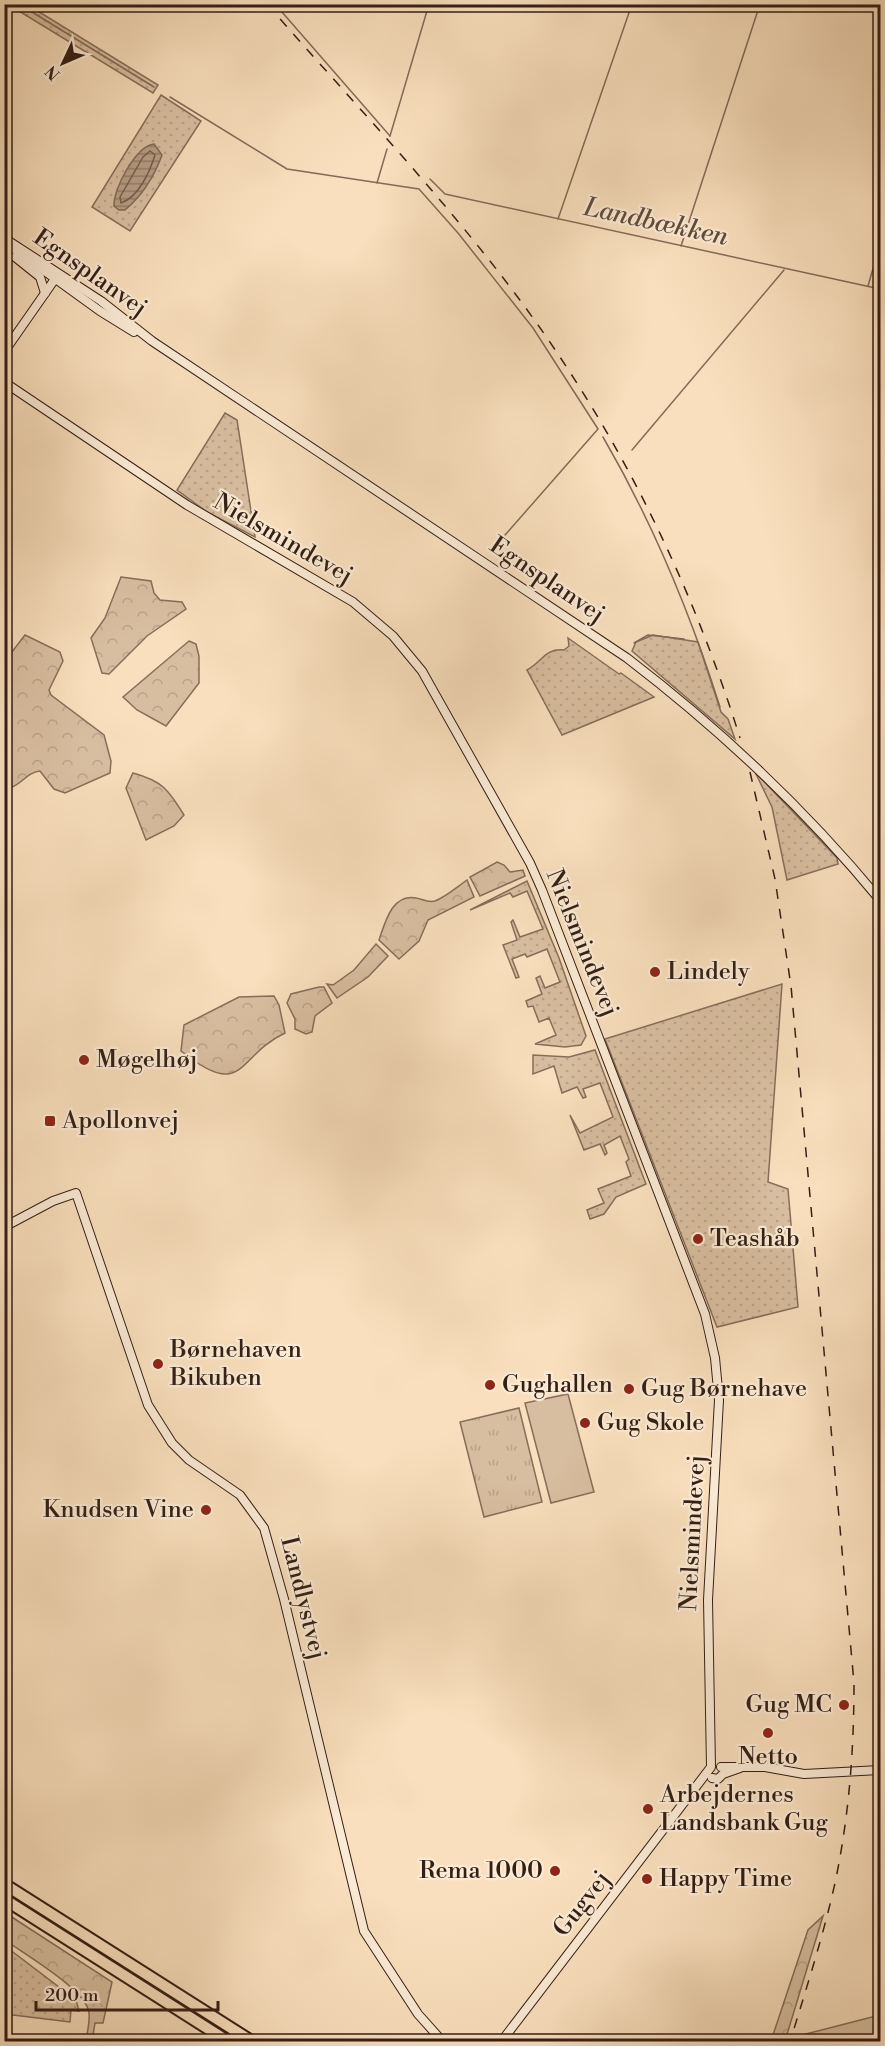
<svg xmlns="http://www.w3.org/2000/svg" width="885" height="2046" viewBox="0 0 885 2046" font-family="'Libre Bodoni',serif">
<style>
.grass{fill:url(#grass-dots);stroke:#866e5a;stroke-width:1.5}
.forest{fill:url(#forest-crowns);stroke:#866e5a;stroke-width:1.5}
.park{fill:url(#park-tufts);stroke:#866e5a;stroke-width:1.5}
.pitch{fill:#d8bea0;stroke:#866e5a;stroke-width:1.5}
.water{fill:url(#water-rules);stroke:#826b58;stroke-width:1.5}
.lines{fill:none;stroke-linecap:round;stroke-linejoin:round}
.shore{stroke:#755e4c;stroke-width:1.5}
.stream{stroke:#826b58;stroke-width:1.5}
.secondary-casing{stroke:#341f15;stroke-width:10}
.highway-casing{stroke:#341f15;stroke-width:14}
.secondary{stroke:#fbead4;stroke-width:8}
.highway{stroke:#f9dfbd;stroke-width:10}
.rail{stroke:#341f15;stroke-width:1.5;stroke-dasharray:10 10;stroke-linecap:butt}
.poi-dot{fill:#8f2418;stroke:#fbead4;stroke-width:2}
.labels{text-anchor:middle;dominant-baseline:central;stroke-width:4.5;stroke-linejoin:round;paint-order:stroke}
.street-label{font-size:24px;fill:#341f15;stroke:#fbead4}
.poi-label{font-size:24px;fill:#341f15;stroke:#fbead4;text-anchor:start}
.water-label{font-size:26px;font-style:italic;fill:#624b3c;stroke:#fbead4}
</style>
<defs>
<pattern id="grass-dots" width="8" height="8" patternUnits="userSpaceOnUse" patternTransform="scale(1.5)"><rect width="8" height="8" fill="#d8bea0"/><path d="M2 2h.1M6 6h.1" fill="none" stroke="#baa389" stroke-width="1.8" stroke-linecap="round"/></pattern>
<pattern id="forest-crowns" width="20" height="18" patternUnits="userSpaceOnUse" patternTransform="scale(1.5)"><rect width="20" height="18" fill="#d8bea0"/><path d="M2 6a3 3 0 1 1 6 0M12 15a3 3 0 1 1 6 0" fill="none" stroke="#baa389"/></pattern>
<pattern id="park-tufts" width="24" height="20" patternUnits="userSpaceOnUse" patternTransform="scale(1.5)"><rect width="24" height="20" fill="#d8bea0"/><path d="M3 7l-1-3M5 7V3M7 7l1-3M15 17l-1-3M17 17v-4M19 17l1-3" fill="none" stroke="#baa389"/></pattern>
<pattern id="water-rules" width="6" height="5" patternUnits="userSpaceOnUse" patternTransform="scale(1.5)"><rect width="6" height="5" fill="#b69e84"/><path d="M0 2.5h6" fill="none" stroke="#95806b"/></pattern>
</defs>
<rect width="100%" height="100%" fill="#f9dfbd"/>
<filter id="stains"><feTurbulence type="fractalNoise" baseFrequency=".00333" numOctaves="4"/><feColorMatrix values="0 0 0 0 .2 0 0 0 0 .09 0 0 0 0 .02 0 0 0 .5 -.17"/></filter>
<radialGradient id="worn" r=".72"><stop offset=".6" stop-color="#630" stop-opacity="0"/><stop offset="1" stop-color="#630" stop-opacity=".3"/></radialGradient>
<!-- grass -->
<g class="grass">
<polygon points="9,5 28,5 158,85 153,93"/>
<polygon points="161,95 201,121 130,231 92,207"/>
<polygon points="225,413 237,420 255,537 207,512 177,490"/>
<polygon points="653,635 698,642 721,712 728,719 735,739 632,651 636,642"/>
<path d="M568 638 619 674 621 673 654 697 562 735 527 670C543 661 545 648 564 650L569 646Z"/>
<polygon points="755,772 837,858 838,864 787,880 772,807"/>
<polygon points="527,881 559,958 586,1036 581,1045 565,1047 535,1044 556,1035 549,1018 539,1022 533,1006 528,1007 526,1001 542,994 536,978 540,976 545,988 560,982 547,949 527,957 525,954 512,959 519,977 516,978 503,945 517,940 511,922 513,920 520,937 543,929 527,891 513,897 510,893 470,910"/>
<polygon points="782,984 768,1182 788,1189 798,1307 717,1327 605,1039"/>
<polygon points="595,1050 646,1184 616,1197 604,1214 590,1219 587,1210 604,1203 598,1189 631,1176 626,1162 629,1159 620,1136 604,1145 607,1153 605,1155 600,1144 584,1150 570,1115 580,1133 613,1117 600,1083 583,1089 586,1097 583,1098 577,1087 562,1093 554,1066 533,1074 533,1055 569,1057"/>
<polygon points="5,1946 76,2000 79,2011 71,2010 70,2022 5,2014"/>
</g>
<!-- forest -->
<g class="forest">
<polygon points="121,577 151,581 154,593 160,600 182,602 186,609 147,636 109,674 102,673 91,638 105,618"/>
<path d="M25 635 60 652 63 661 49 690 51 695 104 735 111 761 110 773 65 793 54 789 40 771C25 773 23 785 5 790V661Z"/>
<polygon points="189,641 196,644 199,656 199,683 166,726 137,710 123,697"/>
<path d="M133 773C162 781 168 789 184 815L174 826 146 840 126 788Z"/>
<polygon points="497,862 504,865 510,872 523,870 525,876 480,896 470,877"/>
<path d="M467 880 474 897 428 920 419 941 399 959 379 940C385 923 392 893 416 898 423 899 427 903 435 901 446 897 457 887 467 880Z"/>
<polygon points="376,944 388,956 368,977 337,998 327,984 333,985 354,970"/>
<polygon points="319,987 324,987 332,1003 315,1016 312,1032 306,1034 295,1029 295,1019 287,1003 291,994"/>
<path d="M274 996 279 1005 285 1033C236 1056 245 1102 181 1051L184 1025 239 997Z"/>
<path d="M4 1912 112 1982 103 2023H95L92 2041H86C87 2033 90 2022 89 2013 87 1990 24 1954 5 1940Z"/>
<polygon points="823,1916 785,2041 771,2041 808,1930"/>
</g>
<!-- park -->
<polygon class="park" points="519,1408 542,1502 484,1517 460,1422"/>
<!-- pitch -->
<g class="pitch">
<polygon points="568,1394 594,1492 551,1503 525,1403"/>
<polygon points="880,2015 880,2041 796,2041 798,2036"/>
</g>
<!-- water -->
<path class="water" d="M154 144 162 155C154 177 143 195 125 210H119L114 206C113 189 136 146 154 144Z"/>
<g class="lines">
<!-- shore -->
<path class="shore" d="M150 151 155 155C150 171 139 197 121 203L120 197 143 157Z"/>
<!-- stream -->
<g class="stream">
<polyline points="19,4 154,87"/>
<polyline points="275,4 390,136"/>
<polyline points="170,97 287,169 419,189 458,233 533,328 598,429 499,542"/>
<polyline points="390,136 429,4"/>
<polyline points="430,179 445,194 880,289"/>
<polyline points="377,183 387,149"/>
<polyline points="558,219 632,4"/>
<polyline points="681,246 760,4"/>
<polyline points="868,286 880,244"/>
<path d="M603 437C653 523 690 612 720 707"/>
<polyline points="632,450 784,270"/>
<polyline points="634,643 648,635 684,639"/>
</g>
<!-- secondary casing -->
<g class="secondary-casing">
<g id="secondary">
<path d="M4 238 101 301 152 341 627 658C721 730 805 809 880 900"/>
<polyline points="6,243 100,311 134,332"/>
<polyline points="15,257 40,277 45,293"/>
<polyline points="4,352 57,276"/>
<polyline points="4,382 187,505 353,602 393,636 422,671 530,863 542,890 705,1314 715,1358 719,1400 708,1600 711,1767 501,2042"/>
<polyline points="4,1227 53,1201 76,1193 148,1405 172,1443 189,1460 240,1495 264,1528 284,1599 364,1931 418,2014 443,2042"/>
<polyline points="721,1767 765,1767 804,1774 880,1770"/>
<polyline points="712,1778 718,1779 723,1774 740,1768"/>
</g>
</g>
<!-- highway casing -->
<g class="highway-casing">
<g id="highway">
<polyline points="4,1884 253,2042"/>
<polyline points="4,1899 229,2042"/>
</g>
</g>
<!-- secondary -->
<use href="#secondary" class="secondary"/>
<!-- highway -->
<use href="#highway" class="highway"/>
<!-- rail -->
<g class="rail">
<path d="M267 4C361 112 463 217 545 335 631 459 695 594 740 738"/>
<path d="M750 772 775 879 791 986 854 1683C854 1750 849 1817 835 1883 823 1937 806 1989 790 2042"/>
</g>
</g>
<!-- markers -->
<g class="poi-dot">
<circle cx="655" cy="972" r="6"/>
<circle cx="84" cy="1060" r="6"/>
<rect x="44" y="1115" width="12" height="12" rx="3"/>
<circle cx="698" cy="1239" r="6"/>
<circle cx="158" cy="1364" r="6"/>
<circle cx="490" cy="1385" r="6"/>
<circle cx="629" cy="1389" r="6"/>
<circle cx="585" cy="1423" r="6"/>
<circle cx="206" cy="1510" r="6"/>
<circle cx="844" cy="1705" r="6"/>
<circle cx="768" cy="1733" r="6"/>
<circle cx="648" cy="1809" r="6"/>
<circle cx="555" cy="1871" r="6"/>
<circle cx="647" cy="1879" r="6"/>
</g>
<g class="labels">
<!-- street labels -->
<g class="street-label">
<text transform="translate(90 273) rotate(35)">Egnsplanvej</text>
<text transform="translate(283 539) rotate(30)">Nielsmindevej</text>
<text transform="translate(547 580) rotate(34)">Egnsplanvej</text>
<text transform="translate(582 943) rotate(68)">Nielsmindevej</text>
<text transform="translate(693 1533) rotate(-87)">Nielsmindevej</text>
<text transform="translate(303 1598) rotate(76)">Landlystvej</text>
<text transform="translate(582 1904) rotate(-52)">Gugvej</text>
</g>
<!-- poi labels -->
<g class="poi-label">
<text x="667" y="972">Lindely</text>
<text x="96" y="1060">Møgelhøj</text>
<text x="62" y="1121">Apollonvej</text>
<text x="710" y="1239">Teashåb</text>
<text x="170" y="1350">Børnehaven<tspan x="170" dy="28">Bikuben</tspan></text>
<text x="502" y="1385">Gughallen</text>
<text x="641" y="1389">Gug Børnehave</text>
<text x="597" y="1423">Gug Skole</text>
<text x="194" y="1510" text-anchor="end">Knudsen Vine</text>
<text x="832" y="1705" text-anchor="end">Gug MC</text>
<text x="768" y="1757" text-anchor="middle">Netto</text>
<text x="660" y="1795">Arbejdernes<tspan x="660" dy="28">Landsbank Gug</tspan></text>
<text x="543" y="1871" text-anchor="end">Rema 1000</text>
<text x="659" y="1879">Happy Time</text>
</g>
<!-- water labels -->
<g class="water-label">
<text transform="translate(656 222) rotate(12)">Landbækken</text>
</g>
</g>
<!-- margin -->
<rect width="885" height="2046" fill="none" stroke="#f9dfbd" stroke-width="24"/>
<rect x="6" y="6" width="873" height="2034" fill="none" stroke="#341f15" stroke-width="3"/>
<rect x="12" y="12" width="861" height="2022" fill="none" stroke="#341f15" stroke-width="1.5"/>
<!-- north arrow -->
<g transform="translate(63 63) rotate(226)" stroke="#fbead4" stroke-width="4.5" paint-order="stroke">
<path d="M0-4.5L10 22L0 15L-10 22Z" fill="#341f15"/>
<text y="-9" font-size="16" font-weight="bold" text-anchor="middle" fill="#341f15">N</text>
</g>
<!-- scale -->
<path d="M36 2001v9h182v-9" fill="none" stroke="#341f15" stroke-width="3"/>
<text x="45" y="2001" font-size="18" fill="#341f15" stroke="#fbead4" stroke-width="4.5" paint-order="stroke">200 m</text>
<rect width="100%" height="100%" filter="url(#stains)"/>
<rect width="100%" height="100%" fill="url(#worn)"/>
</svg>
